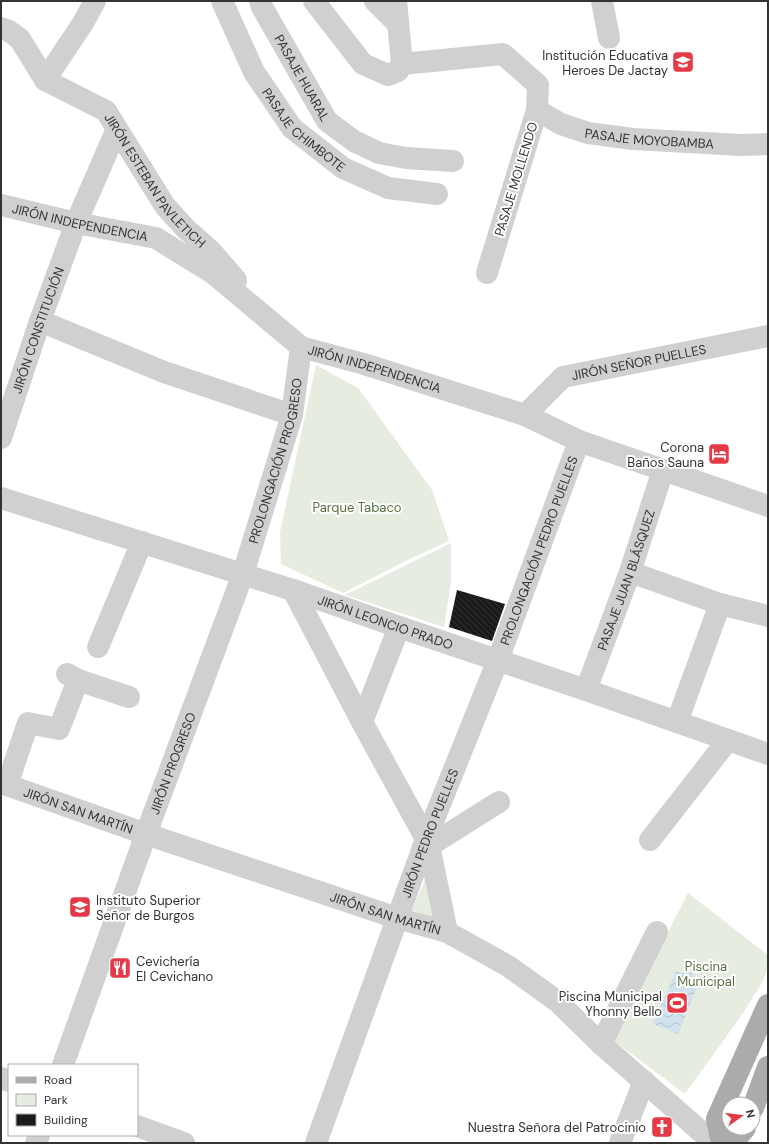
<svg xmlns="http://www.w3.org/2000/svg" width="769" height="1144" viewBox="0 0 769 1144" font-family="'DM Sans',sans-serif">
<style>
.green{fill:#e6ecdf}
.water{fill:url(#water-waves)}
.building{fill:url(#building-back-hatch)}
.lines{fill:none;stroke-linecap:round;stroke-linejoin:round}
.minor{stroke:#d0d0d0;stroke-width:22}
.major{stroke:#ababab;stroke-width:22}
.labels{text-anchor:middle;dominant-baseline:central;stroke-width:4;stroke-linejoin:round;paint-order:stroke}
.poi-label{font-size:13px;fill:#333;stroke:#fff;text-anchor:end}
.street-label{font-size:13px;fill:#333;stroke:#fff}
.park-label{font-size:13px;fill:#56703f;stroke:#fff}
</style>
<defs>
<pattern id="water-waves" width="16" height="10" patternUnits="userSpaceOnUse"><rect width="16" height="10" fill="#cfe2ee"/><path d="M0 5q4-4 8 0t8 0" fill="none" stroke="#b2c2cd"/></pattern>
<pattern id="building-back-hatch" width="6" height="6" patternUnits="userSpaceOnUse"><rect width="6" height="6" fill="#1a1a1a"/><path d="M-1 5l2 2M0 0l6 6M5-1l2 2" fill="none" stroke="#333"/></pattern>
</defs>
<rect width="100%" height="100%" fill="#fff"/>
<!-- green -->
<g class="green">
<polygon points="316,365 358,388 432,490 449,541 412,558 343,593 281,564 280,532"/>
<polygon points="451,543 451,583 444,627 345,595"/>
<polygon points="425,880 433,918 412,910"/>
<polygon points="688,893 768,955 768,968 762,983 741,1016 685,1094 613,1040"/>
</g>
<!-- water -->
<path class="water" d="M676 971C682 973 687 971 692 972L695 977 694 979 699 983 678 1034 653 1024Z"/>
<!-- building -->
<polygon class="building" points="457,590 505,604 492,641 449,627"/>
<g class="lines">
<!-- minor -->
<g class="minor">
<path id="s1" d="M222 1 254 72 292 128 343 168 388 188 437 194"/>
<path id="s2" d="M260 1 262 7 327 121 354 141 379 153 406 158 453 161"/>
<polyline points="314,1 363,64 388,75 398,71 402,64"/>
<polyline points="375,1 398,24"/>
<polyline points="396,1 402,64"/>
<polyline points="602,1 609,38"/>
<path id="s3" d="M1 28 9 31 20 39 45 80 106 111 165 206 186 229 210 250 236 280"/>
<polyline points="402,64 503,54 538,85 537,110 487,273"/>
<polyline points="45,80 83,23 95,1"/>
<path id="s4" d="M537 110 561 124 588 133 633 139 741 145 768 144"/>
<path id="s5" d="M1 205 76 223 156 238 214 274 301 347 364 364 525 415 579 441 768 506"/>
<polyline points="40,321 164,372 292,415"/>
<path id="s6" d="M525 415 563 377 768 336"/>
<path id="s7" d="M1 438 40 321 76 223 117 129"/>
<path id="s8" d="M1 498 293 590 399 627 586 690 768 754"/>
<polyline points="630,572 720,604 768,616"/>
<polyline points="293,590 362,722 426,839 429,846 447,932"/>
<polyline points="98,647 142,542"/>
<polyline points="67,674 78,680 129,697"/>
<path id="s9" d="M586 690 630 572 663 470"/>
<polyline points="362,722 399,627"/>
<polyline points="677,722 720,604"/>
<path id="s10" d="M1 783 146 834 397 918 447 932 508 966 557 1001 601 1044 714 1143"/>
<polyline points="7,785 28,723 59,729 78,680"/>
<polyline points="650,840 728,740"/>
<polyline points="429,846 499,802"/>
<polyline points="601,1044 657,932"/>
<path id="s11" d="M63 1065 146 834 243 574 292 415 301 347"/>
<polyline points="1,1078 9,1081"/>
<polyline points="137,1126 184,1143"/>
<polyline points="36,1143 39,1135"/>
<path id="s12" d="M316 1143 426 839 498 660 579 441"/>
<polyline points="620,1143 644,1081"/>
</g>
<!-- major -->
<g class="major">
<polyline points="753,1108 768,1067"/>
<polyline points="722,1143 717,1119 768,1005"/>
<polyline points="732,1143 745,1128"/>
</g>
</g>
<!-- icons -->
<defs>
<g id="school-square" transform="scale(1.15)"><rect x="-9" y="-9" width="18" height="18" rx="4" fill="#e63946" stroke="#fff"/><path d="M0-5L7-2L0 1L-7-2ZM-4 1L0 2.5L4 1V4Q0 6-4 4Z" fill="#fff"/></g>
<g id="hotel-square" transform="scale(1.15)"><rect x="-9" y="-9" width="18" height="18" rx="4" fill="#e63946" stroke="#fff"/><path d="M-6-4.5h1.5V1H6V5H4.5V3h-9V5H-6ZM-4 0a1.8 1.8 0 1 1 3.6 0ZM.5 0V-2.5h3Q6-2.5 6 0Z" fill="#fff"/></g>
<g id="university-square" transform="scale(1.15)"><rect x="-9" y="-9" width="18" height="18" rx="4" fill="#e63946" stroke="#fff"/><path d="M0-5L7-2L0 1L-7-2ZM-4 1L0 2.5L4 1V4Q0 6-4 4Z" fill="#fff"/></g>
<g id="restaurant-square" transform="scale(1.15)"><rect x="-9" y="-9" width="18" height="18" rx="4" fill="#e63946" stroke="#fff"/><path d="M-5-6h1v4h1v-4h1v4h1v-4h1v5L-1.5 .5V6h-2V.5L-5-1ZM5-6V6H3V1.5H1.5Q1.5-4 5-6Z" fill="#fff"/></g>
<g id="stadium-square" transform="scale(1.15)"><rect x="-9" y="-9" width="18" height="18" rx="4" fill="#e63946" stroke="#fff"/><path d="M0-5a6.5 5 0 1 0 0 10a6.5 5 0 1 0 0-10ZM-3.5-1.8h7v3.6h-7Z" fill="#fff"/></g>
<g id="church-square" transform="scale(1.15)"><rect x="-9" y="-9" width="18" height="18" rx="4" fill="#e63946" stroke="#fff"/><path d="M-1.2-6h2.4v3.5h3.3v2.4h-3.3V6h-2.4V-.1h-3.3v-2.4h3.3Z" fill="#fff"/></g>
</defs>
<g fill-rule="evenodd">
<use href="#school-square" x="683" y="62"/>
<use href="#hotel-square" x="719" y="454"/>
<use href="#university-square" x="80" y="907"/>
<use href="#restaurant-square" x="120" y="968"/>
<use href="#stadium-square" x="677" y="1003"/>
<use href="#church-square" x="662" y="1127"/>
</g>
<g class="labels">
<!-- poi labels -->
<g class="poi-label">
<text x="668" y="55">Institución Educativa<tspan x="668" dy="15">Heroes De Jactay</tspan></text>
<text x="704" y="447">Corona<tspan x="704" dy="15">Baños Sauna</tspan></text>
<text x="96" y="900" text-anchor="start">Instituto Superior<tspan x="96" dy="15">Señor de Burgos</tspan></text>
<text x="136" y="961" text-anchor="start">Cevichería<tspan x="136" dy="15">El Cevichano</tspan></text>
<text x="662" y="996">Piscina Municipal<tspan x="662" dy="15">Yhonny Bello</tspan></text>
<text x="646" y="1127">Nuestra Señora del Patrocinio</text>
</g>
<!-- street labels -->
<g class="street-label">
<text stroke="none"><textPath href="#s2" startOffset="88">PASAJE HUARAL</textPath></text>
<text stroke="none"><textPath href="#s1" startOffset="155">PASAJE CHIMBOTE</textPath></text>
<text stroke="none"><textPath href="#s4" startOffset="118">PASAJE MOYOBAMBA</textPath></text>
<text transform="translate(516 179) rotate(-73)">PASAJE MOLLENDO</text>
<text stroke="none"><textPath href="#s3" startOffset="224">JIRÓN ESTEBAN PAVLETICH</textPath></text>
<text stroke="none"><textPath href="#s5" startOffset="81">JIRÓN INDEPENDENCIA</textPath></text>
<text stroke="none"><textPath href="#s7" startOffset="114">JIRÓN CONSTITUCIÓN</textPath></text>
<text stroke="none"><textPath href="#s6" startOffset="131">JIRÓN SEÑOR PUELLES</textPath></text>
<text stroke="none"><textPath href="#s5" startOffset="417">JIRÓN INDEPENDENCIA</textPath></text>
<text stroke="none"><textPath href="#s11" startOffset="641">PROLONGACIÓN PROGRESO</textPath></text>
<text stroke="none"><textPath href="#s12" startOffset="633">PROLONGACIÓN PEDRO PUELLES</textPath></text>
<text stroke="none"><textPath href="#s9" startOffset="117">PASAJE JUAN BLÁSQUEZ</textPath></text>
<text stroke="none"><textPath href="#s8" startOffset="404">JIRÓN LEONCIO PRADO</textPath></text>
<text stroke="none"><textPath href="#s11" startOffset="321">JIRÓN PROGRESO</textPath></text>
<text stroke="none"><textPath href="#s10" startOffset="82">JIRÓN SAN MARTÍN</textPath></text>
<text stroke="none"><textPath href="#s12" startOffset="330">JIRÓN PEDRO PUELLES</textPath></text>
<text stroke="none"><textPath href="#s10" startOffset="406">JIRÓN SAN MARTÍN</textPath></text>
</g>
<!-- park labels -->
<g class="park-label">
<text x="357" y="507">Parque Tabaco</text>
<text x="706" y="966">Piscina<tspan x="706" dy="15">Municipal</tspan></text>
</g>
</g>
<!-- border -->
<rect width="769" height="1144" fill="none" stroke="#333333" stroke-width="4"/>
<!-- legend -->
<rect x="8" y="1064" width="130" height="72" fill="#ffffff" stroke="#adadad"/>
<rect x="16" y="1077" width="20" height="6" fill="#ababab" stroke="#adadad"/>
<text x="44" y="1084" font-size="12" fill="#333333">Road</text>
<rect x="16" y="1094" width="20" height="12" fill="#e6ecdf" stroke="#adadad"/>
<text x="44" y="1104" font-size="12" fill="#333333">Park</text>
<rect x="16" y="1114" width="20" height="12" fill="#1a1a1a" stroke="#adadad"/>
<text x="44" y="1124" font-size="12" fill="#333333">Building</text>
<!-- north arrow -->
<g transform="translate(741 1116) rotate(76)"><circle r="19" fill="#ffffff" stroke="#adadad"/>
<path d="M0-3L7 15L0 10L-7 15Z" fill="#e63946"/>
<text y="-6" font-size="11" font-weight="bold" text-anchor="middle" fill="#333333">N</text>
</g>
</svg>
